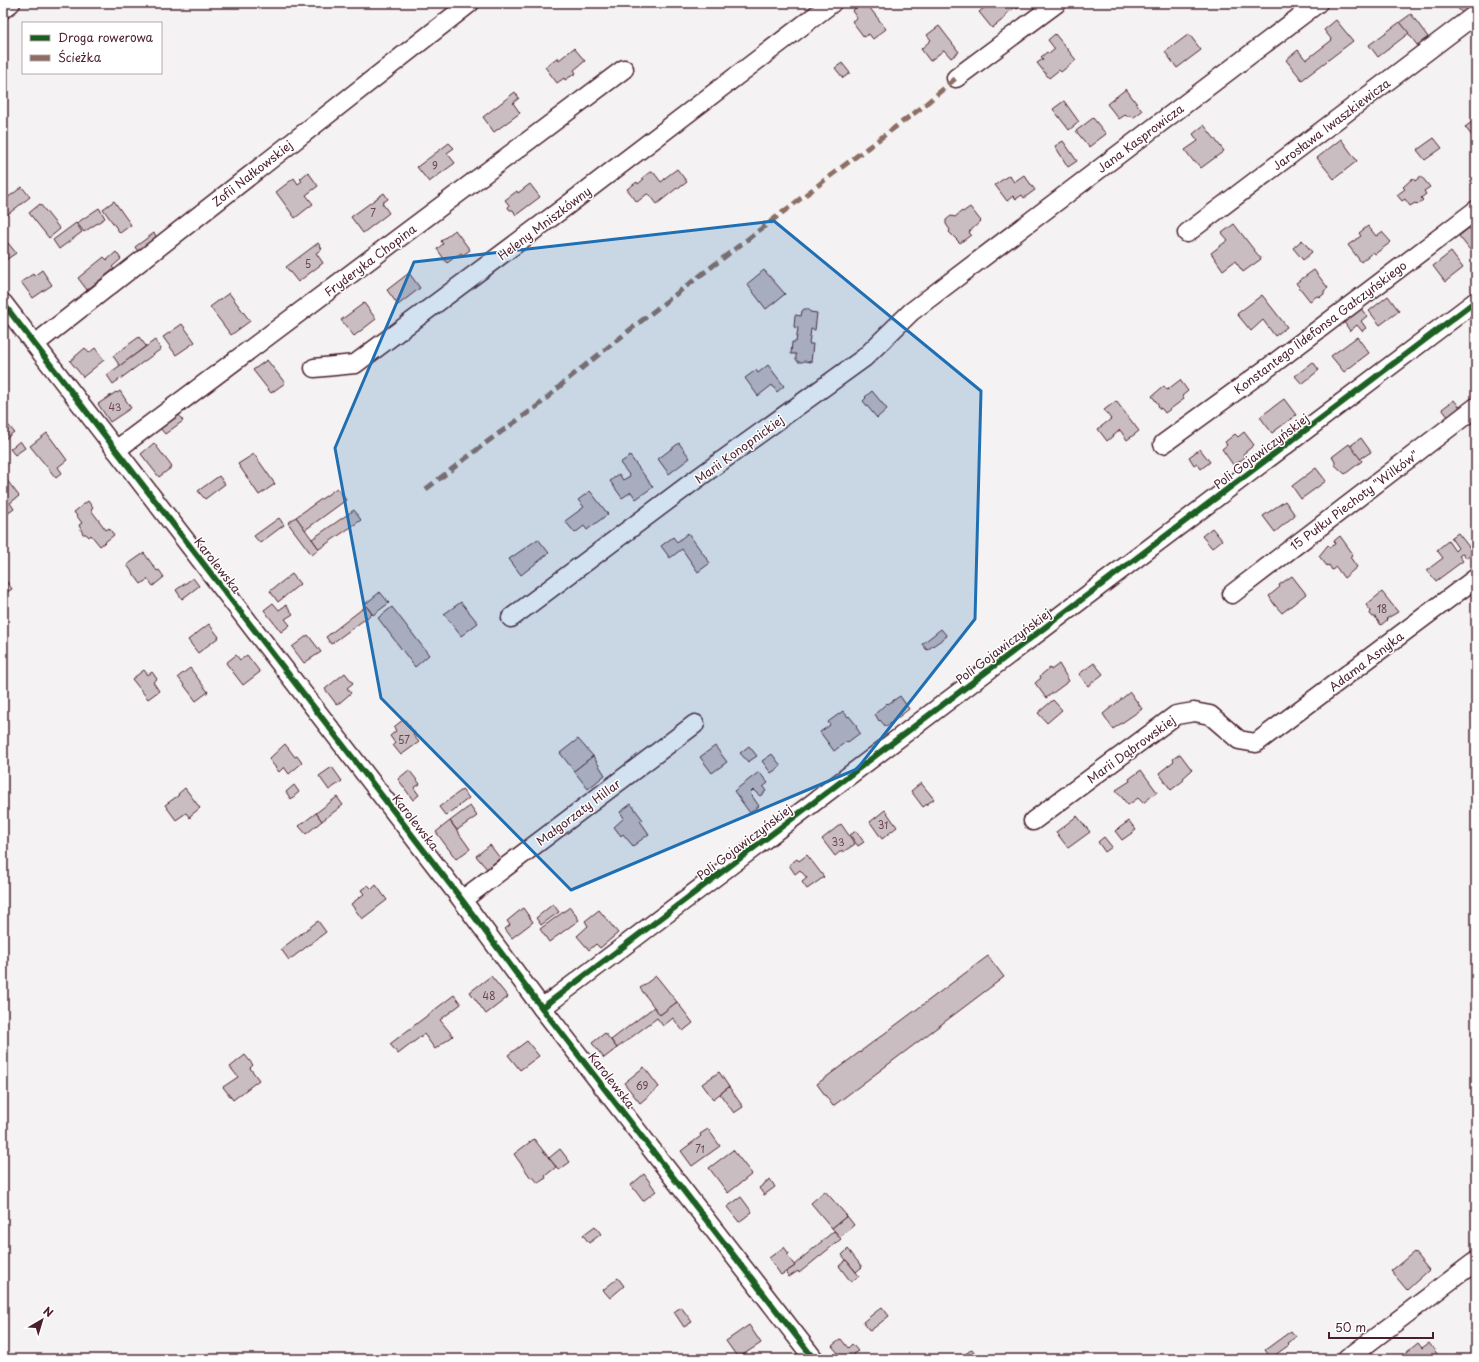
<svg xmlns="http://www.w3.org/2000/svg" width="1479" height="1362" viewBox="0 0 1479 1362" font-family="'Playpen Sans',sans-serif">
<style>
.building{fill:#cabdc1;stroke:#4a1f2b}
.lines{fill:none;stroke-linecap:round;stroke-linejoin:round}
.minor-casing{stroke:#4a1f2b;stroke-width:21}
.minor{stroke:#fff;stroke-width:18}
.quiet{stroke:#8d6e63;stroke-width:5;stroke-dasharray:10 5;stroke-linecap:butt}
.cycleway-casing{stroke:#fff;stroke-width:8}
.cycleway{stroke:#1b5e20;stroke-width:6}
.marked{fill:#1f6fb2;fill-opacity:0.2;stroke:#1f6fb2;stroke-width:3;stroke-linejoin:round}
.labels{text-anchor:middle;dominant-baseline:central;stroke-width:3;stroke-linejoin:round;paint-order:stroke}
.number-label{font-size:10px;fill:#6a4650}
.street-label{font-size:12px;fill:#4a1f2b;stroke:#fff}
</style>
<rect width="100%" height="100%" fill="#f4f2f2"/>
<filter id="ink" filterUnits="userSpaceOnUse"><feTurbulence type="fractalNoise" baseFrequency=".025" numOctaves="2"/><feDisplacementMap in="SourceGraphic" scale="8" xChannelSelector="R" yChannelSelector="G"/><feConvolveMatrix kernelMatrix="1 2 1 2 8 2 1 2 1" color-interpolation-filters="sRGB"/></filter>
<g filter="url(#ink)">
<!-- building -->
<g class="building">
<polygon points="862,3 866,3 886,29 873,39 869,34 864,37 852,21 857,18 852,11"/>
<polygon points="990,3 1024,3 1017,9 1015,7 1005,15 1006,17 992,28 979,12"/>
<polygon points="1460,3 1476,3 1463,14 1456,6"/>
<polygon points="1411,14 1428,37 1417,45 1400,22"/>
<polygon points="1336,20 1353,41 1302,80 1286,60 1298,50 1306,60 1332,40 1324,30"/>
<polygon points="1400,22 1409,33 1378,57 1369,45"/>
<polygon points="939,26 959,52 951,58 944,50 930,61 921,49 931,40 927,35"/>
<polygon points="1055,34 1076,60 1061,72 1059,70 1049,78 1037,63 1043,59 1041,57 1047,52 1049,54 1055,49 1048,40"/>
<polygon points="1189,34 1201,50 1177,68 1165,52"/>
<polygon points="574,48 585,61 574,70 576,73 565,80 564,78 557,83 545,67 558,57 559,60"/>
<polygon points="842,63 850,73 843,78 835,68"/>
<polygon points="1126,89 1142,111 1133,118 1131,116 1126,116 1125,115 1119,119 1107,104"/>
<polygon points="515,92 519,98 513,103 520,113 494,132 483,117"/>
<polygon points="1064,101 1079,122 1069,130 1053,109"/>
<polygon points="1093,118 1106,134 1089,147 1076,131"/>
<polygon points="1476,119 1476,141 1465,127"/>
<polygon points="1204,125 1224,151 1201,168 1195,161 1194,162 1185,150 1198,141 1193,134"/>
<polygon points="1434,138 1442,148 1425,160 1417,150"/>
<polygon points="1341,139 1357,161 1334,179 1317,158"/>
<polygon points="1063,141 1077,161 1068,167 1055,146"/>
<polygon points="449,143 454,148 447,153 455,163 429,182 417,167"/>
<polygon points="677,169 687,182 678,189 677,188 657,204 650,195 647,194 637,202 627,189 637,182 638,184 644,179 642,178 650,172 654,173 661,182 665,179 665,178"/>
<polygon points="308,172 318,186 306,195 313,204 295,218 276,192 294,178 298,184 302,181 300,179"/>
<polygon points="1009,175 1014,182 1024,175 1035,190 1024,198 1022,195 1016,199 1013,196 1007,201 995,185"/>
<polygon points="1421,176 1430,187 1424,191 1426,194 1421,198 1423,200 1417,205 1415,203 1410,206 1405,199 1402,201 1397,195 1405,189 1403,187 1413,178 1415,181"/>
<polygon points="530,184 540,197 516,215 513,210 510,210 508,208 509,205 505,200 517,191 518,193"/>
<polygon points="22,187 30,197 3,218 3,201"/>
<polygon points="384,193 388,199 382,203 389,213 363,233 351,217"/>
<polygon points="114,201 131,225 120,233 103,209"/>
<polygon points="40,204 60,229 49,238 29,213"/>
<polygon points="970,207 981,221 969,232 971,235 960,243 949,232 950,230 946,224 946,220 951,216 955,217 962,211 963,212"/>
<polygon points="99,208 105,218 84,232 77,223"/>
<polygon points="76,223 82,232 59,249 53,240"/>
<polygon points="1234,224 1261,259 1243,272 1235,261 1223,270 1211,253 1228,240 1222,233"/>
<polygon points="1368,226 1376,236 1382,232 1391,242 1375,254 1373,252 1361,262 1348,245 1361,236 1359,233"/>
<polygon points="1469,228 1476,237 1476,245 1470,250 1459,236"/>
<polygon points="455,230 470,250 463,255 461,253 447,263 437,249 443,244 441,241"/>
<polygon points="154,233 159,241 140,255 135,247"/>
<polygon points="1302,240 1312,252 1303,260 1293,248"/>
<polygon points="8,243 16,253 3,262 3,246"/>
<polygon points="318,243 322,249 316,253 323,263 298,282 286,267"/>
<polygon points="116,252 121,259 112,267 114,269 87,290 78,278 104,257 107,260"/>
<polygon points="1451,252 1463,268 1445,282 1433,266"/>
<polygon points="42,270 52,285 33,298 21,282 33,274 34,276"/>
<polygon points="764,270 785,294 766,309 747,284"/>
<polygon points="1314,270 1328,288 1324,291 1324,294 1320,297 1317,296 1310,301 1296,283"/>
<polygon points="409,273 420,288 398,305 387,290"/>
<polygon points="229,293 250,321 231,335 210,307"/>
<polygon points="1262,295 1287,327 1275,336 1263,320 1251,331 1237,314"/>
<polygon points="1388,296 1399,311 1380,325 1369,311"/>
<polygon points="364,303 376,319 354,336 341,320"/>
<polygon points="804,309 808,309 810,312 817,313 815,330 811,329 809,344 813,344 811,362 804,361 802,362 798,362 796,359 796,354 791,354 792,342 796,342 798,328 794,327 795,315 801,316 802,311"/>
<polygon points="1361,309 1367,316 1361,321 1366,328 1362,331 1357,325 1350,331 1344,322"/>
<polygon points="182,324 195,342 176,355 163,337"/>
<polygon points="139,337 146,346 120,366 113,356"/>
<polygon points="1357,337 1369,353 1344,372 1331,356"/>
<polygon points="155,340 161,349 113,384 107,375"/>
<polygon points="85,348 89,353 95,348 104,360 83,377 70,361"/>
<polygon points="267,360 285,383 271,393 253,370"/>
<polygon points="1313,362 1319,370 1302,384 1295,376"/>
<polygon points="768,365 784,386 777,392 772,385 758,396 745,378 756,370 758,373"/>
<polygon points="1180,380 1188,391 1182,396 1184,399 1165,413 1162,409 1159,408 1158,404 1152,396 1164,386 1167,390"/>
<polygon points="120,391 131,408 110,422 98,404 116,392 117,393"/>
<polygon points="872,391 887,409 877,418 863,401 866,398 865,397"/>
<polygon points="1284,399 1296,415 1272,433 1260,417"/>
<polygon points="1454,400 1461,409 1449,418 1442,409"/>
<polygon points="1116,401 1139,431 1127,440 1120,430 1107,441 1098,429 1111,419 1104,410"/>
<polygon points="177,412 183,421 165,434 158,426"/>
<polygon points="3,419 14,432 4,440 5,442 3,443"/>
<polygon points="1244,432 1254,445 1243,454 1245,457 1234,466 1222,449 1227,445 1225,442 1235,434 1238,437"/>
<polygon points="47,433 67,460 58,467 62,473 56,478 30,446"/>
<polygon points="1361,438 1371,452 1360,459 1350,446"/>
<polygon points="20,441 25,448 15,455 10,449"/>
<polygon points="154,443 172,467 159,477 141,454"/>
<polygon points="679,443 690,458 669,474 658,459"/>
<polygon points="1349,444 1362,461 1345,474 1335,465 1335,462 1332,457"/>
<polygon points="1200,449 1210,462 1201,469 1197,463 1194,465 1189,457"/>
<polygon points="254,454 275,484 259,495 238,464"/>
<polygon points="630,456 653,487 636,499 631,492 622,498 610,481 619,474 623,480 630,476 620,463"/>
<polygon points="1316,468 1326,481 1301,499 1292,486"/>
<polygon points="3,475 19,496 10,503 14,509 7,514 3,509"/>
<polygon points="219,476 225,484 205,499 198,491"/>
<polygon points="337,488 346,500 305,530 296,517"/>
<polygon points="590,491 608,514 587,530 584,526 575,533 565,521 584,507 578,500"/>
<polygon points="88,501 93,508 91,510 106,530 109,528 114,535 100,546 91,535 89,537 86,534 83,534 79,525 82,523 74,512"/>
<polygon points="1285,501 1295,515 1275,532 1263,516"/>
<polygon points="354,510 361,520 319,549 312,539"/>
<polygon points="296,517 319,549 312,555 288,523"/>
<polygon points="279,518 284,525 260,543 254,536"/>
<polygon points="1212,528 1222,540 1212,548 1202,536"/>
<polygon points="688,533 710,563 698,572 682,549 670,558 661,546 673,537 677,542"/>
<polygon points="1458,533 1473,552 1466,558 1463,553 1459,556 1463,561 1436,581 1427,570 1443,558 1437,550 1448,541 1455,551 1458,548 1451,538"/>
<polygon points="1340,536 1353,554 1350,557 1357,567 1344,578 1336,567 1332,570 1329,565 1327,566 1319,556 1328,545 1330,547 1335,544 1334,541"/>
<polygon points="538,539 549,553 521,575 509,559"/>
<polygon points="144,553 157,571 159,570 164,577 153,586 148,579 141,584 127,565"/>
<polygon points="292,574 300,584 278,602 270,591"/>
<polygon points="1292,576 1306,594 1282,613 1274,604 1269,596 1280,587 1279,585"/>
<polygon points="3,578 4,578 12,589 4,594"/>
<polygon points="193,578 199,586 182,599 176,590"/>
<polygon points="380,592 389,603 373,615 365,604"/>
<polygon points="1382,592 1398,612 1386,619 1387,620 1381,625 1375,617 1373,617 1370,614 1371,611 1366,605"/>
<polygon points="461,602 478,623 461,636 444,614"/>
<polygon points="273,603 279,610 286,605 293,614 285,619 290,625 281,632 264,610"/>
<polygon points="366,606 372,614 331,644 326,637"/>
<polygon points="392,607 429,655 415,667 378,618"/>
<polygon points="209,624 219,637 198,653 188,640"/>
<polygon points="941,629 947,636 927,650 922,644"/>
<polygon points="308,635 321,652 304,663 292,647"/>
<polygon points="236,655 240,660 247,655 260,672 243,685 226,663"/>
<polygon points="1094,663 1103,674 1088,686 1079,674"/>
<polygon points="1059,664 1069,681 1046,698 1035,683 1041,678 1040,676 1046,671 1050,668 1051,670"/>
<polygon points="190,668 208,692 196,701 178,677"/>
<polygon points="144,670 148,675 152,672 157,679 153,682 159,691 148,699 132,679"/>
<polygon points="345,673 353,683 347,688 351,693 337,705 325,689"/>
<polygon points="1130,692 1142,709 1113,729 1103,714"/>
<polygon points="900,696 909,709 886,727 880,720 879,721 875,714 887,703 888,704"/>
<polygon points="1053,700 1062,710 1047,723 1038,713"/>
<polygon points="843,711 848,717 849,716 857,726 856,727 860,733 848,742 847,741 834,751 820,732 830,725 828,722"/>
<polygon points="404,719 415,733 413,735 419,742 401,755 393,745 395,743 390,736 396,731 394,727"/>
<polygon points="578,739 593,756 574,771 560,753"/>
<polygon points="285,744 295,757 297,756 302,763 289,774 284,767 279,772 269,759"/>
<polygon points="715,746 727,762 712,773 700,757"/>
<polygon points="749,746 757,756 748,762 740,753"/>
<polygon points="772,754 781,766 771,773 762,761"/>
<polygon points="1180,754 1192,770 1183,778 1184,780 1171,790 1159,773 1174,761 1173,759"/>
<polygon points="593,756 605,775 588,789 574,771"/>
<polygon points="332,767 342,781 329,790 319,776"/>
<polygon points="409,770 420,784 414,788 419,795 413,800 398,779"/>
<polygon points="1141,770 1157,792 1143,803 1138,798 1128,805 1116,790 1130,781 1129,779"/>
<polygon points="759,772 768,783 763,787 766,791 760,796 753,790 750,793 759,806 750,813 734,791"/>
<polygon points="921,783 934,799 923,807 911,791"/>
<polygon points="294,785 299,792 291,799 286,792"/>
<polygon points="185,788 200,808 190,816 190,818 186,813 176,820 165,805 179,795 178,794"/>
<polygon points="462,790 469,798 446,816 439,807"/>
<polygon points="337,797 343,805 322,821 316,813"/>
<polygon points="631,804 643,820 640,821 649,834 633,846 623,834 621,836 614,827 624,818 620,812"/>
<polygon points="470,806 477,816 457,830 450,821"/>
<polygon points="885,810 897,827 882,839 870,822"/>
<polygon points="316,813 322,821 306,834 299,826"/>
<polygon points="1077,816 1090,832 1068,848 1056,832"/>
<polygon points="450,821 470,849 456,859 436,832"/>
<polygon points="1129,821 1136,830 1122,840 1115,831"/>
<polygon points="841,824 855,844 843,852 842,850 835,856 822,839"/>
<polygon points="856,831 864,842 858,846 850,835"/>
<polygon points="1104,837 1112,847 1105,852 1098,842"/>
<polygon points="490,845 500,858 487,869 476,856"/>
<polygon points="807,855 824,877 807,889 802,882 807,878 800,870 795,874 789,865 797,859 799,861"/>
<polygon points="368,885 372,889 376,885 387,900 362,919 351,904 364,894 361,890"/>
<polygon points="553,904 559,912 541,925 536,918"/>
<polygon points="570,907 579,920 549,942 540,929"/>
<polygon points="523,908 533,922 512,938 505,929 510,925 507,921"/>
<polygon points="599,910 618,933 600,948 596,944 589,950 577,936 588,926 585,921"/>
<polygon points="318,921 326,932 289,960 281,949"/>
<polygon points="988,956 1004,977 833,1106 817,1084"/>
<polygon points="491,976 508,997 486,1014 470,992"/>
<polygon points="656,976 677,1002 660,1015 640,988"/>
<polygon points="454,995 461,1004 440,1020 453,1036 435,1049 424,1034 398,1054 390,1044"/>
<polygon points="677,1002 693,1023 683,1031 673,1018 663,1026 657,1018 617,1048 611,1040 654,1007 660,1015"/>
<polygon points="605,1033 617,1048 604,1058 592,1043"/>
<polygon points="527,1041 539,1056 520,1070 508,1055"/>
<polygon points="245,1055 253,1065 250,1068 259,1080 233,1100 223,1087 238,1077 230,1067"/>
<polygon points="644,1067 659,1087 640,1103 624,1083"/>
<polygon points="719,1072 729,1087 713,1099 702,1084"/>
<polygon points="729,1087 743,1107 734,1113 720,1094"/>
<polygon points="708,1129 720,1146 692,1166 681,1151 701,1136 700,1134"/>
<polygon points="534,1139 556,1167 545,1176 546,1178 538,1183 533,1177 531,1178 514,1154"/>
<polygon points="560,1149 570,1162 559,1170 549,1158"/>
<polygon points="733,1150 752,1174 728,1193 709,1168"/>
<polygon points="644,1174 656,1191 643,1201 631,1185"/>
<polygon points="770,1179 775,1187 764,1195 759,1188"/>
<polygon points="825,1191 847,1216 832,1228 811,1203"/>
<polygon points="741,1197 752,1212 739,1222 727,1207"/>
<polygon points="847,1216 854,1225 840,1237 832,1228"/>
<polygon points="595,1226 601,1234 589,1243 583,1235"/>
<polygon points="834,1231 841,1239 799,1273 798,1271 789,1277 786,1272 795,1266 794,1265"/>
<polygon points="784,1247 789,1254 787,1255 795,1266 781,1275 769,1258"/>
<polygon points="848,1249 862,1267 856,1272 842,1255"/>
<polygon points="1414,1252 1429,1270 1407,1290 1391,1271"/>
<polygon points="846,1260 859,1276 851,1282 839,1266"/>
<polygon points="618,1278 624,1286 610,1298 603,1290"/>
<polygon points="681,1307 692,1322 684,1327 674,1312"/>
<polygon points="882,1307 889,1316 870,1331 863,1322"/>
<polygon points="749,1325 761,1343 738,1358 726,1341"/>
<polygon points="1291,1331 1296,1337 1287,1343 1289,1345 1271,1358 1265,1350"/>
<polygon points="841,1339 848,1348 852,1344 858,1351 853,1354 857,1359 843,1359 832,1346"/>
<polygon points="1418,1343 1422,1348 1429,1343 1441,1359 1403,1359 1401,1357"/>
<polygon points="972,1349 978,1358 976,1359 959,1359"/>
</g>
<g class="lines">
<!-- minor casing -->
<g class="minor-casing">
<g id="minor">
<polyline points="3,9 11,3"/>
<polyline points="956,78 1057,3"/>
<polyline points="1187,233 1476,14"/>
<polyline points="3,303 462,900 542,1008 814,1359"/>
<polyline points="35,344 470,3"/>
<polyline points="314,368 355,364 565,207 832,3"/>
<polyline points="1163,444 1273,364 1476,210"/>
<polyline points="116,450 624,69"/>
<polyline points="1232,594 1476,407"/>
<polyline points="511,618 691,483 864,358 911,312 1318,3"/>
<polyline points="1033,821 1176,715 1194,712 1210,715 1239,740 1256,743 1476,578"/>
<polyline points="462,900 695,724"/>
<polyline points="542,1008 1476,301"/>
<polyline points="1347,1359 1476,1261"/>
</g>
</g>
<!-- minor -->
<use href="#minor" class="minor"/>
<!-- quiet -->
<polyline class="quiet" points="426,489 491,439 539,405 568,379 650,314 834,173 921,108 956,78"/>
<!-- cycleway casing -->
<g class="cycleway-casing">
<g id="cycleway">
<polyline points="3,303 462,900 542,1008 814,1359"/>
<polyline points="542,1008 1476,301"/>
</g>
</g>
<!-- cycleway -->
<use href="#cycleway" class="cycleway"/>
</g>
</g>
<!-- marked area -->
<path class="marked" d="M774 221 981 391 975 619 857 769 571 890 381 698 335 448 414 262Z"/>
<g class="labels">
<!-- number labels -->
<g class="number-label">
<text x="435" y="165">9</text>
<text x="373" y="212">7</text>
<text x="308" y="263">5</text>
<text x="115" y="406">43</text>
<text x="1382" y="608">18</text>
<text x="404" y="739">57</text>
<text x="883" y="824">31</text>
<text x="838" y="841">33</text>
<text x="489" y="995">48</text>
<text x="642" y="1085">69</text>
<text x="700" y="1148">71</text>
</g>
<!-- street labels -->
<g class="street-label">
<text transform="translate(1331 124) rotate(-37)">Jarosława Iwaszkiewicza</text>
<text transform="translate(1140 138) rotate(-37)">Jana Kasprowicza</text>
<text transform="translate(252 173) rotate(-38)">Zofii Nałkowskiej</text>
<text transform="translate(544 223) rotate(-37)">Heleny Mniszkówny</text>
<text transform="translate(370 260) rotate(-37)">Fryderyka Chopina</text>
<text transform="translate(1320 327) rotate(-37)">Konstantego Ildefonsa Gałczyńskiego</text>
<text transform="translate(739 449) rotate(-36)">Marii Konopnickiej</text>
<text transform="translate(1261 451) rotate(-37)">Poli Gojawiczyńskiej</text>
<text transform="translate(1354 500) rotate(-37)">15 Pułku Piechoty "Wilków"</text>
<text transform="translate(218 565) rotate(52)">Karolewska</text>
<text transform="translate(1003 646) rotate(-37)">Poli Gojawiczyńskiej</text>
<text transform="translate(1366 661) rotate(-37)">Adama Asnyka</text>
<text transform="translate(1131 749) rotate(-36)">Marii Dąbrowskiej</text>
<text transform="translate(578 812) rotate(-37)">Małgorzaty Hillar</text>
<text transform="translate(416 822) rotate(52)">Karolewska</text>
<text transform="translate(744 842) rotate(-37)">Poli Gojawiczyńskiej</text>
<text transform="translate(612 1080) rotate(52)">Karolewska</text>
</g>
</g>
<!-- margin -->
<rect width="1479" height="1362" fill="none" stroke="#fff" stroke-width="16"/>
<rect x="8" y="8" width="1463" height="1346" fill="none" stroke="#4a1f2b" stroke-width="1.5" filter="url(#ink)"/>
<!-- legend -->
<rect x="22" y="22" width="140" height="52" fill="#ffffff" stroke="#b7a5aa"/>
<rect x="30" y="35" width="20" height="6" fill="#1b5e20" stroke="#b7a5aa"/>
<text x="58" y="42" font-size="12" fill="#4a1f2b">Droga rowerowa</text>
<rect x="30" y="55" width="20" height="6" fill="#8d6e63" stroke="#b7a5aa"/>
<text x="58" y="62" font-size="12" fill="#4a1f2b">Ścieżka</text>
<!-- north arrow -->
<g transform="translate(42 1320) rotate(38)" stroke="#ffffff" stroke-width="3" paint-order="stroke">
<path d="M0-3L7 15L0 10L-7 15Z" fill="#4a1f2b"/>
<text y="-6" font-size="11" font-weight="bold" text-anchor="middle" fill="#4a1f2b">N</text>
</g>
<!-- scale -->
<path d="M1329 1332v6h104v-6" fill="none" stroke="#4a1f2b" stroke-width="2"/>
<text x="1335" y="1332" font-size="12" fill="#4a1f2b" stroke="#ffffff" stroke-width="3" paint-order="stroke">50 m</text>
</svg>
